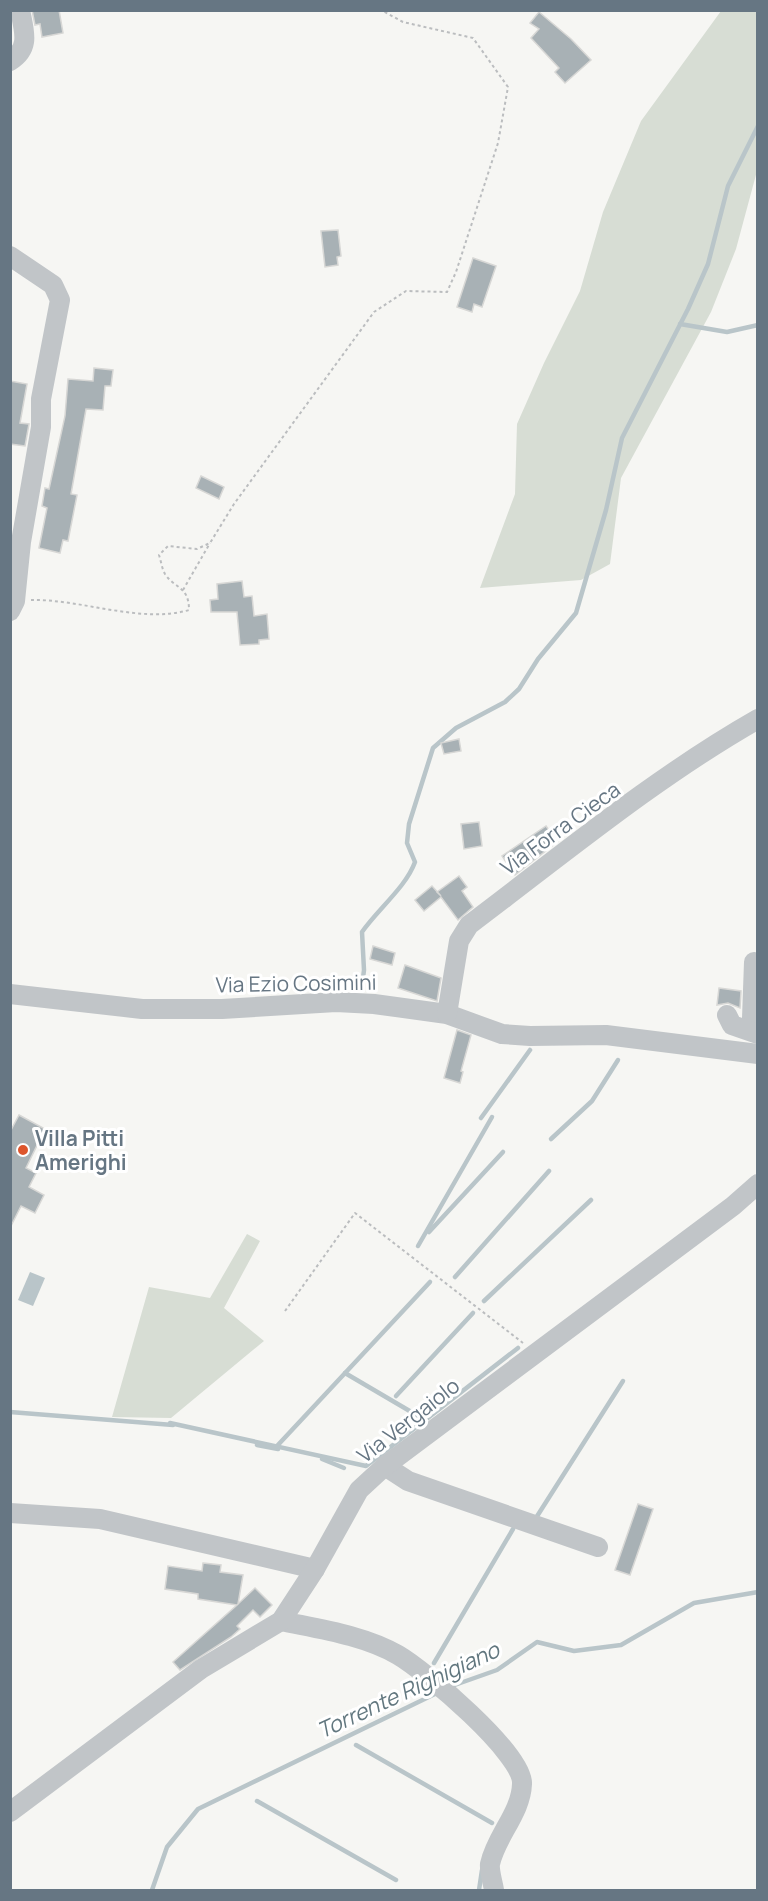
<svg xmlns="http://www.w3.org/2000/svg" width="768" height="1901" viewBox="0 0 768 1901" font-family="Manrope,sans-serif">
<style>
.green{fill:#d7ddd4}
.water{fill:#b9c5c9}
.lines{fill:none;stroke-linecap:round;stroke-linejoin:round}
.stream{stroke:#b9c5c9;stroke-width:4.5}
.building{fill:#a8b1b5;stroke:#d7d7d5;stroke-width:1.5}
.path{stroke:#bbbdbf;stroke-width:2;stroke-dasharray:3 3;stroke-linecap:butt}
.minor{stroke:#c1c5c8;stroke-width:20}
.poi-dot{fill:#dd552c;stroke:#fff;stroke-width:2}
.labels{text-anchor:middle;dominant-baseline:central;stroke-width:6;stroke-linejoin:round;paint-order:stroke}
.street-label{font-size:21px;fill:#667683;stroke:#fff}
.poi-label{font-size:21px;font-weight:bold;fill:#667683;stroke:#fff;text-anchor:start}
.water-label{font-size:22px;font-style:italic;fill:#62777f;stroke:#fff}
</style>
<rect width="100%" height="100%" fill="#f6f6f3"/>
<!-- green -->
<g class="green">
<polygon points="721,11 757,11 757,171 736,249 711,312 621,478 610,564 581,580 480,588 515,494 517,424 544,363 580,291 603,212 641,121"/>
<polygon points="247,1234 260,1241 224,1308 264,1341 171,1418 112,1417 149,1287 210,1298"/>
</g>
<!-- water -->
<polygon class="water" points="30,1272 45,1278 33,1306 18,1300"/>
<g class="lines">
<!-- stream -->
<g class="stream">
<polyline points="680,324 727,332 758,325"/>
<path d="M362 986 364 970 362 932C378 909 406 887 415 862L407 843 409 824 433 748 456 728 505 702 519 689 538 659 576 613 606 510 622 438 688 309 708 264 728 186 758 126"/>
<polyline points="481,1118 530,1050"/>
<polyline points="551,1139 592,1101 618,1060"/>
<polyline points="429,1232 503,1152"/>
<polyline points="418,1246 492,1117"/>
<polyline points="455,1277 549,1171"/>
<polyline points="484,1301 591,1200"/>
<polyline points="345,1373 425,1420"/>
<polyline points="396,1396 473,1313"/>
<polyline points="10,1412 173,1425"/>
<polyline points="170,1423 366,1466 518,1348"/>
<polyline points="257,1445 278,1449"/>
<polyline points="277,1446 430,1282"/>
<polyline points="322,1459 344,1468"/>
<polyline points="534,1521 623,1381"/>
<polyline points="434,1663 513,1529"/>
<polyline points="449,1687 497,1670 537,1642 574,1651 621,1645 694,1603 758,1592"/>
<polyline points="356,1745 492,1823"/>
<polyline points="257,1801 396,1880"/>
<polyline points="152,1890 167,1847 198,1809 439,1692"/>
<polyline points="479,1890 482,1870"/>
</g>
</g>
<!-- building -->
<g class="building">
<polygon points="32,10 59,10 63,33 42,37 40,24 35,25"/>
<polygon points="539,12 571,39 591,60 565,83 555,72 559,68 531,38 539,29 530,23"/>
<polygon points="338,230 341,256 337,257 338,265 325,267 321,231"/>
<polygon points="473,258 496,266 482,307 474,304 472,312 457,307"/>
<polygon points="94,368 113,370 111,386 105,386 103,410 86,409 71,494 77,495 68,541 63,540 60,553 39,548 47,508 42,506 45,488 49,489 65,416 68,379 93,381"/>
<polygon points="10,381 27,384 20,423 29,424 25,446 10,444"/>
<polygon points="201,476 224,487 219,499 196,488"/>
<polygon points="242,581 244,597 252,596 254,616 267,614 269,639 259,640 259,644 240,645 237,612 211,612 210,600 218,599 217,584"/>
<polygon points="459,739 461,751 444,754 441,743"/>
<polygon points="479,822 482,846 464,849 461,824"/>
<polygon points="546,826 557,842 515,875 502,856"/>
<polygon points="459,876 467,887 462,891 473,907 458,920 441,897 424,911 415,900 432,886 441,896 437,892"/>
<polygon points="373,946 395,953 392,965 370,959"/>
<polygon points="405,965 441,978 437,1001 398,988"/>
<polygon points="719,988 741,991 740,1008 728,1003 717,1005"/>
<polygon points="457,1030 471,1035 461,1071 463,1072 460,1083 444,1078"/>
<polygon points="19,1115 45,1129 26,1168 36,1173 29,1187 44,1195 35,1213 21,1206 10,1228 10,1132"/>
<polygon points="638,1504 653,1509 630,1575 615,1570"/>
<polygon points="203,1563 221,1565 220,1572 243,1575 238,1604 255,1588 272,1605 260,1617 253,1610 237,1626 240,1629 231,1637 180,1670 173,1662 237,1605 198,1599 198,1594 165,1589 168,1566 202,1571"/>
</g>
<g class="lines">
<!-- path -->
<g class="path">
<polyline points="183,590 210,543"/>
<path d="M31 600C82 599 141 624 189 610 189 586 175 589 165 574 162 569 161 561 159 555L168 546 197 549 210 543 234 504 374 312 406 291 447 292 456 272 498 143 508 87 473 38 403 22 381 10"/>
<polyline points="285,1311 355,1213 523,1343"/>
</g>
<!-- minor -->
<g class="minor">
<path d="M10 61C31 48 24 31 20 10"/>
<polyline points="10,256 53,285 60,300 41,399 41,427 21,542 15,601 10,611"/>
<polyline points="754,962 752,1018 758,1030"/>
<polyline points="10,994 142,1009 222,1009 336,1002 374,1004 447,1014 502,1034 530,1036 606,1035 758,1054"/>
<path d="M447 1014 459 941 469 925C562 855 656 777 758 719"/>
<polyline points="727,1015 732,1025 758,1034"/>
<polyline points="385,1466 408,1481 598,1547"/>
<polyline points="10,1513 100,1519 315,1569"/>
<path d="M281 1621C319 1629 363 1635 398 1655 424 1670 524 1754 522 1784 521 1813 496 1836 490 1864 489 1871 493 1883 494 1890"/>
<polyline points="10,1812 201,1669 281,1621 315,1569 359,1490 385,1466 733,1206 758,1184"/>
</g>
</g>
<!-- markers -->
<circle class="poi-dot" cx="23" cy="1150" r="6"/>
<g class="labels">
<!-- street labels -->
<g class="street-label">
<text transform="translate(560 828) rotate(-36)">Via Forra Cieca</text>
<text transform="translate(296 983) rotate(-1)">Via Ezio Cosimini</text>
<text transform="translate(408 1420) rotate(-38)">Via Vergaiolo</text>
</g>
<!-- poi labels -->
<g class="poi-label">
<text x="35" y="1138">Villa Pitti<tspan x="35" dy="24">Amerighi</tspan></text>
</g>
<!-- water labels -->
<g class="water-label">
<text transform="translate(408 1690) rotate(-25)">Torrente Righigiano</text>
</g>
</g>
<!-- border -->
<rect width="768" height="1901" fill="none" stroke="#667683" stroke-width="24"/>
</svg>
